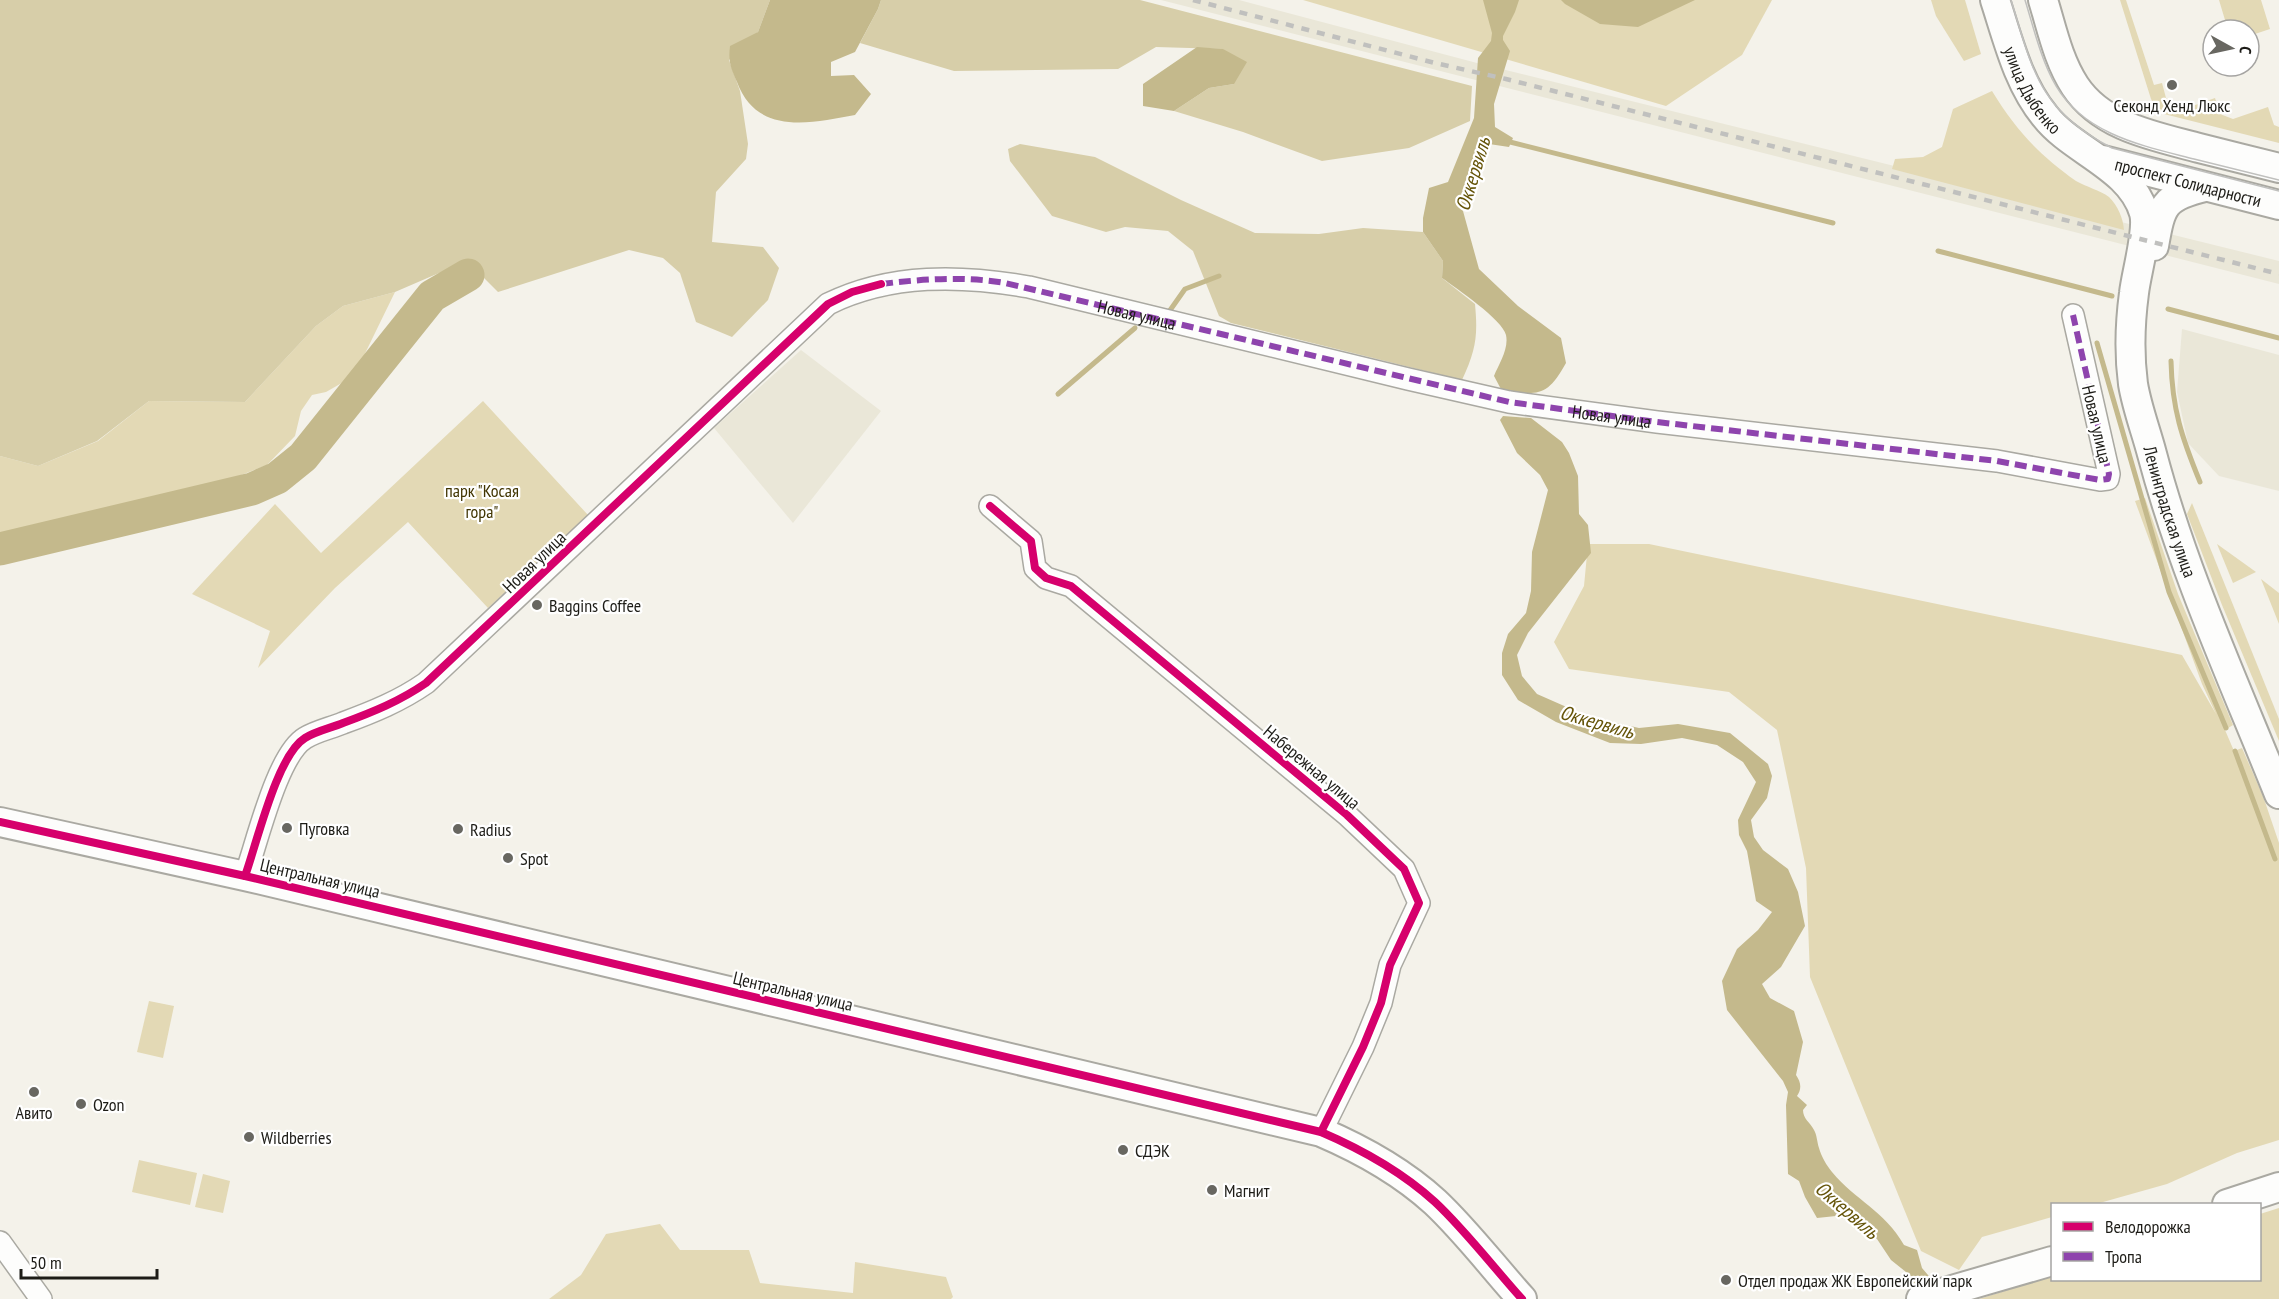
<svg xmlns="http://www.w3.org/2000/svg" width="2279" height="1299" viewBox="0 0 2279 1299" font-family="'PT Sans Narrow',sans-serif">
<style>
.built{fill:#eae7d8}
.green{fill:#e3d9b5}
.forest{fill:#d7cea9}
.water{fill:#c4b98c}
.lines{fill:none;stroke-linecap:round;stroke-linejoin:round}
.stream{stroke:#c4b98c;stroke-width:5}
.river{stroke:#c4b98c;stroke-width:33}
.street-casing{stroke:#aaa9a2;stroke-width:24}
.secondary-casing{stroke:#aaa9a2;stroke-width:32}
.street{stroke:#fdfdfc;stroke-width:21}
.secondary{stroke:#fdfdfc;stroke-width:28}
.tram{stroke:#c0c0be;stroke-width:1.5}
.rail{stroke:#c0c0be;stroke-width:4.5;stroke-dasharray:8 8;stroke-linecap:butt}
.quiet{stroke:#8e44ad;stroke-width:6;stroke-dasharray:12 6;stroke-linecap:butt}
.cycleway-casing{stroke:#fff;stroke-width:11}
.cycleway{stroke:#d6006c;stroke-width:8}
.poi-dot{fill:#686761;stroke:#fff;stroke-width:2}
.labels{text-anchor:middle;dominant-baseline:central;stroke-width:4.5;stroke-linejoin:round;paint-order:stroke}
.street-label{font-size:18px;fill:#1d1c17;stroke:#fff}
.poi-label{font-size:18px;fill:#1d1c17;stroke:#fff;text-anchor:start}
.park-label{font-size:18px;fill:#413502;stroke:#fff}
.water-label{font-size:20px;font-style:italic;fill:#655408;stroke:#fff}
</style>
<rect width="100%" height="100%" fill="#f4f2ea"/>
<!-- built -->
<g class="built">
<polygon points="1161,0 1239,0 1477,63 2279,261 2279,284"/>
<polygon points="2182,329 2279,355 2279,491 2219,476 2188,443 2177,392"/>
<polygon points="801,350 881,411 793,523 714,428"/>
</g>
<!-- green -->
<g class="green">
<polygon points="1303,0 1772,0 1742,55 1666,106"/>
<polygon points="1931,0 1965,0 1981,54 1964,61 1936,16"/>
<polygon points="2120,0 2126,0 2154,85 2162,83 2166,98 2184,109 2215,98 2220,114 2233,119 2268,107 2274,125 2279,127 2279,143 2164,114 2156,108 2151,99"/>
<polygon points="2219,0 2261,0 2270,29 2249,36 2249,30 2228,30"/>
<path d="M1992 91C2016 130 2038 154 2076 181 2086 187 2100 190 2109 197 2118 206 2123 218 2124 230L1892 169 1895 159 1923 157 1942 147 1953 109Z"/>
<polygon points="395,292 354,376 326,392 312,395 301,411 295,436 267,465 203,490 0,539 0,456 38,466 98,441 149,401 245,402 316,326 343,306"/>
<polygon points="483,401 588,515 488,608 408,522 335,588 258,668 270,631 192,594 275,504 321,553"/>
<polygon points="2145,498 2178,594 2233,725 2225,730 2234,751 2242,748 2263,796 2279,843 2279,1140 2237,1153 2167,1184 2096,1204 2052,1204 2052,1217 1982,1237 1959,1270 1921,1251 1810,977 1806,868 1777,730 1729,692 1569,669 1554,642 1584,586 1588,544 1649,544 2182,655 2216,714 2202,684 2135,501"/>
<polygon points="2192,503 2279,719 2279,741 2222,605 2187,514"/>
<polygon points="2217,544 2256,572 2233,583"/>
<polygon points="2261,579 2279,593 2279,624"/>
<polygon points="149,1001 174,1006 163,1058 137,1052"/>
<polygon points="139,1160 197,1173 190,1205 132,1192"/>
<polygon points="203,1174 230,1181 223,1213 195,1207"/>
<polygon points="2279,1208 2279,1299 1979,1299 2052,1276 2052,1280 2260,1280 2260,1214"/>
<polygon points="660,1224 680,1250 749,1250 760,1283 853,1293 855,1262 946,1277 953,1297 951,1299 549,1299 581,1275 606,1234"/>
</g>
<!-- forest -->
<g class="forest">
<polygon points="0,0 770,0 758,32 729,60 740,91 748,144 746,159 716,192 712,242 763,247 779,268 768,300 732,337 696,322 680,273 663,258 629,250 498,292 473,267 439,273 395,292 343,306 316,326 245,402 149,401 97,441 38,466 0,456"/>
<polygon points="881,0 1140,0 1472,86 1470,121 1409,148 1322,161 1243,132 1174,111 1209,88 1234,84 1223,49 1156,47 1118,69 954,71 860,43 878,9"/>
<path d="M1020 144 1095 157 1181 200 1255 233 1319 234 1363 228 1423 232 1443 261 1442 278 1475 304C1478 336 1476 350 1462 380L1231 323 1219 316 1193 251 1168 231 1125 227 1106 232 1052 216 1010 161 1008 149Z"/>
</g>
<!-- water -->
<g class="water">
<path d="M770 0H881L878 9 855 52 831 62V76L854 75 871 94 855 115C811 123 757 136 737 82 731 68 728 62 730 46L758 32Z"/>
<path d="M1483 0H1519L1515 12 1503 36V40L1510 51 1494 104 1495 127 1513 138 1509 147 1489 144 1463 211 1479 269 1518 306 1561 338 1566 363C1547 397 1539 395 1502 391L1494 376C1499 364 1509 349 1506 335 1503 320 1456 288 1442 278L1443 261 1423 232V218L1429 188 1448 182 1474 118 1478 58 1491 41 1492 33Z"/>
<polygon points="1561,0 1695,0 1638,27 1600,24 1565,4"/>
<polygon points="1197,47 1223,49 1247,62 1234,84 1209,88 1174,111 1143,106 1143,84"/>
<path d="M1503 416 1531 418 1562 442 1569 453 1578 476 1579 514 1588 525 1591 553 1528 633 1517 655 1522 676 1537 694 1587 716 1639 728 1678 724 1730 733 1768 764 1772 776 1767 798 1751 820 1754 837 1763 850 1788 869 1798 892 1805 926 1781 967 1762 984 1770 998 1794 1011 1803 1042 1796 1075C1801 1082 1802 1089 1797 1096L1807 1105 1803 1110C1803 1119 1810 1122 1814 1130 1817 1135 1817 1142 1819 1148 1821 1156 1827 1166 1832 1172 1856 1201 1884 1210 1904 1245L1917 1250 1922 1268 1934 1282 1918 1299 1911 1276 1891 1260 1877 1239 1858 1224 1836 1216 1817 1218 1805 1197 1799 1181 1788 1174 1786 1105 1788 1092 1783 1081 1727 1010 1722 981 1737 949 1758 930 1772 912 1756 901 1747 851 1739 835 1738 820 1756 782 1743 762 1717 745 1682 738 1641 744 1610 743 1556 722 1518 700 1502 675V653L1508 634 1526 613 1531 591 1532 552 1548 490 1540 475 1517 453 1500 420Z"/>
</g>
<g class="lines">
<!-- stream -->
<g class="stream">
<polyline points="1506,141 1833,223"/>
<polyline points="1938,251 2112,296"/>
<polyline points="2168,309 2279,338"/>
<polyline points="1166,316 1185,289 1219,276"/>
<polyline points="2097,343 2169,592 2226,728"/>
<path d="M2171 361C2172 409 2182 438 2200 482"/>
<polyline points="1058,394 1135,328"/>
<polyline points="2235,751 2275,859"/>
</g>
<!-- river -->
<polyline class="river" points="0,549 252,489 277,478 303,457 432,296 468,275"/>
<!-- street casing -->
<g class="street-casing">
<g id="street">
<polyline points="990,506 1031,541 1035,568 1046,578 1071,586 1347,815 1404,869 1419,903 1390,965 1381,1003 1363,1047 1321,1132"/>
<path d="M245 876C257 843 277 755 305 738 316 731 331 728 343 723 373 712 400 701 426 683L828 304C891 273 962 275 1029 287L1408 379 1509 402 1657 422 1997 461 2100 480 2108 479 2109 474 2073 315"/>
<polyline points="0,1242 41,1299"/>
</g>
</g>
<!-- secondary casing -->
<g class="secondary-casing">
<g id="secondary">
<path id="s1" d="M1995 0C2008 40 2018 83 2045 116 2072 151 2131 167 2144 213 2149 230 2136 274 2134 293 2130 323 2129 354 2133 384 2137 408 2146 431 2152 454 2183 571 2234 682 2279 794"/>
<path d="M2043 0C2052 29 2058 60 2075 86 2102 127 2154 136 2199 148 2226 155 2252 161 2279 168"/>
<path id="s2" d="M2103 160 2279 205"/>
<path d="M2154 246C2161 206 2163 197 2205 187"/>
<path d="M0 822 245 876 1321 1132C1363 1150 1401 1171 1435 1202 1465 1230 1494 1268 1522 1299"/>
<polyline points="2227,1204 2279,1187"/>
<polyline points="1921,1299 2052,1261"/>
</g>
</g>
<!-- street -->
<use href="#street" class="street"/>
<!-- secondary -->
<use href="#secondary" class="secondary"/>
<!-- tram -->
<g class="tram">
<path d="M2011 0C2033 72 2040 111 2112 148L2279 191"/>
<path d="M2025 0C2034 29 2041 60 2056 86 2085 135 2144 146 2194 159 2223 166 2251 173 2279 180"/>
</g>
<!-- rail -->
<polyline class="rail" points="1193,0 1435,63 1506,79 2279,274"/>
<!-- quiet -->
<path class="quiet" id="s3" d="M881 284C923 279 964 276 1005 283L1509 402 1657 422 1997 461 2100 480 2108 479 2109 474 2073 315"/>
<!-- cycleway casing -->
<g class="cycleway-casing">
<g id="cycleway">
<polyline points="990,506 1031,541 1035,568 1046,578 1071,586 1347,815 1404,869 1419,903 1390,965 1381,1003 1363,1047 1321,1132"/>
<path d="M0 822 245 876 1321 1132C1363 1150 1401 1171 1435 1202 1465 1230 1494 1268 1522 1299"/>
<path d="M245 876C257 843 277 755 305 738 316 731 331 728 343 723 373 712 400 701 426 683L828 304 852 292 881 284"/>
</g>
</g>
<!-- cycleway -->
<use href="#cycleway" class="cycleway"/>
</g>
<!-- markers -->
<g class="poi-dot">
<circle cx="2172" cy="85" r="6"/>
<circle cx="537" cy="605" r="6"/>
<circle cx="287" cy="828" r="6"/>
<circle cx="458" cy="829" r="6"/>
<circle cx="508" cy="858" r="6"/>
<circle cx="34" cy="1092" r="6"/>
<circle cx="81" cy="1104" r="6"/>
<circle cx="249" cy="1137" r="6"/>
<circle cx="1123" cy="1150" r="6"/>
<circle cx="1212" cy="1190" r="6"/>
<circle cx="1726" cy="1280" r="6"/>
</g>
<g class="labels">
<!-- street labels -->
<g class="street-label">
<text stroke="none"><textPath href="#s1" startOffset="98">улица Дыбенко</textPath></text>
<text stroke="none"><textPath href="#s2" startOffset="88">проспект Солидарности</textPath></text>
<text stroke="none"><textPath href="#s3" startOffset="260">Новая улица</textPath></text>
<text stroke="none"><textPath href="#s3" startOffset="746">Новая улица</textPath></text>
<text transform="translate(2097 424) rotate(77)">Новая улица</text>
<text stroke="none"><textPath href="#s1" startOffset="573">Ленинградская улица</textPath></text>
<text transform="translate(534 562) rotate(-44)">Новая улица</text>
<text transform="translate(1312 767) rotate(40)">Набережная улица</text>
<text transform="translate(320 878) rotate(13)">Центральная улица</text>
<text transform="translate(793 991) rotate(13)">Центральная улица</text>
</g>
<!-- poi labels -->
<g class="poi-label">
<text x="2172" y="105" text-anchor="middle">Секонд Хенд Люкс</text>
<text x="549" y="605">Baggins Coffee</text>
<text x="299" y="828">Пуговка</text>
<text x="470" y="829">Radius</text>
<text x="520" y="858">Spot</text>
<text x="93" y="1104">Ozon</text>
<text x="34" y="1112" text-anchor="middle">Авито</text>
<text x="261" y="1137">Wildberries</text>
<text x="1135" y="1150">СДЭК</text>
<text x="1224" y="1190">Магнит</text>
<text x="1738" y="1280">Отдел продаж ЖК Европейский парк</text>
</g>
<!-- park labels -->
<g class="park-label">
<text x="482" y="490">парк "Косая<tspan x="482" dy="21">гора"</tspan></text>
</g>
<!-- water labels -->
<g class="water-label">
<text transform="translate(1473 174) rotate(-73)">Оккервиль</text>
<text transform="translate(1597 722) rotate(16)">Оккервиль</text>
<text transform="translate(1847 1210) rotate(41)">Оккервиль</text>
</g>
</g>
<!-- legend -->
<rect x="2051" y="1203" width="210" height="78" fill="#ffffff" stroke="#a5a4a2" stroke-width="1.5"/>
<rect x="2063" y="1222" width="30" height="9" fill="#d6006c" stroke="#a5a4a2" stroke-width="1.5"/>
<text x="2105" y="1233" font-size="18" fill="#1d1c17">Велодорожка</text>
<rect x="2063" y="1252" width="30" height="9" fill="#8e44ad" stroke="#a5a4a2" stroke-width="1.5"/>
<text x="2105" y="1263" font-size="18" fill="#1d1c17">Тропа</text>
<!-- north arrow -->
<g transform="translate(2231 48) rotate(98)"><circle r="28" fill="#ffffff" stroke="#a5a4a2" stroke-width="1.5"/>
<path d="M0-4.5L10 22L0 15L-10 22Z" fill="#686761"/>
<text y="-9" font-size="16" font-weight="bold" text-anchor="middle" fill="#1d1c17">С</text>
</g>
<!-- scale -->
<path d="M21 1269v9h136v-9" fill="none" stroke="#1d1c17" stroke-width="3"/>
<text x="30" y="1269" font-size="18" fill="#1d1c17" stroke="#ffffff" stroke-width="4.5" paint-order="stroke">50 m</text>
</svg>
